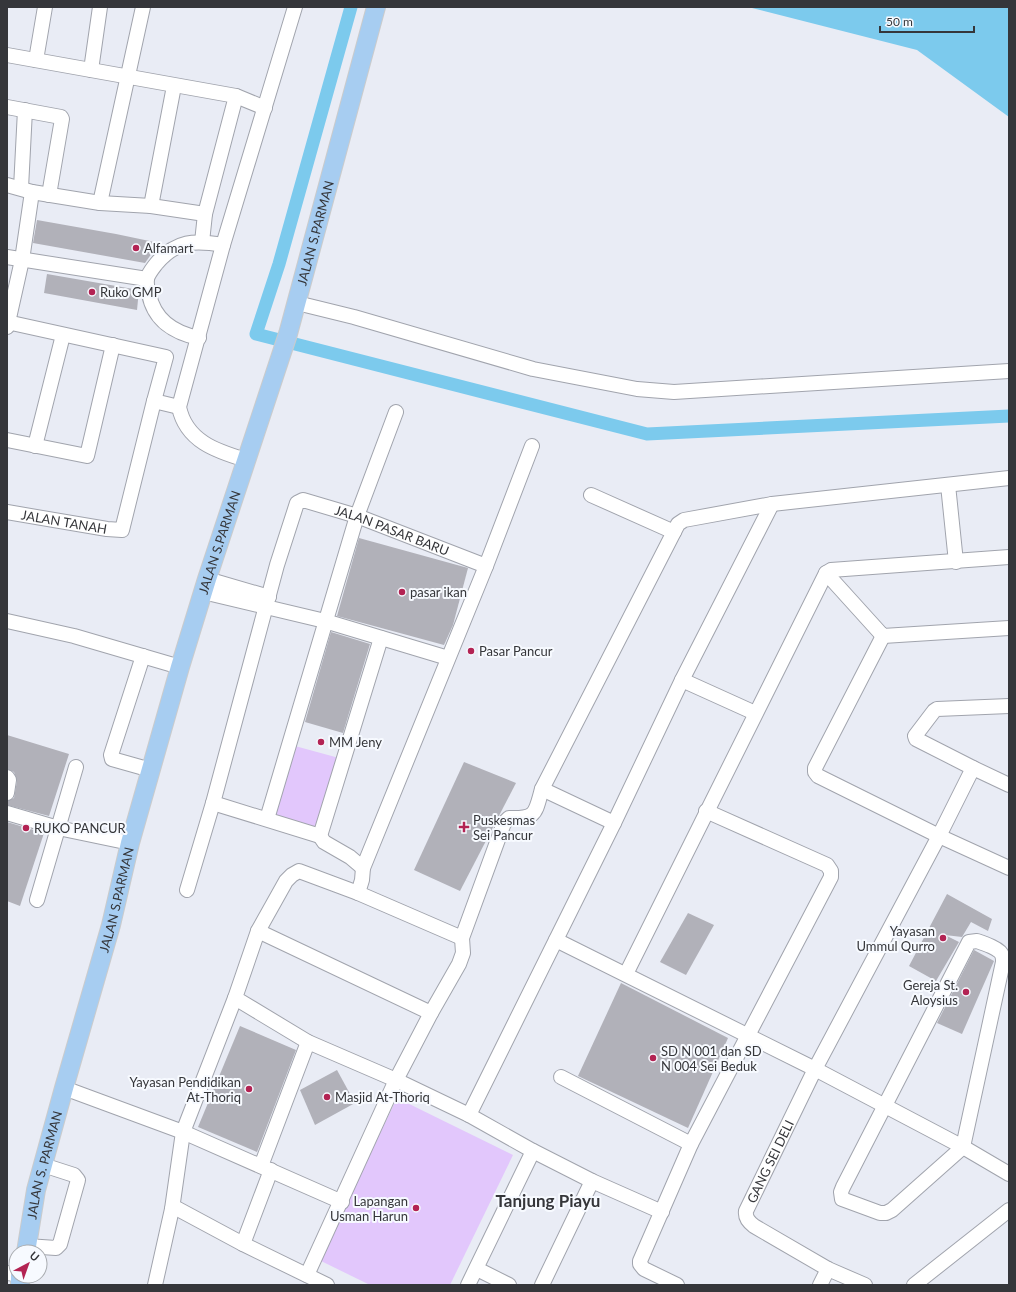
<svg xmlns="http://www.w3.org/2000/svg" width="1016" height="1292" viewBox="0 0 1016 1292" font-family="Lato,sans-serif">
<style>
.green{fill:#e2c7fc}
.water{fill:#7ccaed}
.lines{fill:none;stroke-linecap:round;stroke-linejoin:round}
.canal{stroke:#7ccaed;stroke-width:13}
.building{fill:#b1b1b9}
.minor-casing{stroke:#a1a4ad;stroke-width:16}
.major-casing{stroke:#cacbcc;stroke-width:20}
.minor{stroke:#fff;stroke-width:14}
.major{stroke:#a7cdf1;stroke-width:18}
.poi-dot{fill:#b32353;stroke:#f7faff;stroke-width:1.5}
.labels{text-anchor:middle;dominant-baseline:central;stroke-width:4;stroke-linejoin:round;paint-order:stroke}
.street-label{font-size:13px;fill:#35363a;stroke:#f7faff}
.poi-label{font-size:13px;fill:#35363a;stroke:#f7faff;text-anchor:start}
.district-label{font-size:17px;font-weight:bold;fill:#35363a;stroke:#f7faff}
</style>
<rect width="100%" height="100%" fill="#e9ecf5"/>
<!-- green -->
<g class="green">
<polygon points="295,746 339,758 318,833 273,818"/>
<polygon points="397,1098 513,1155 450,1285 370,1285 319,1260"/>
</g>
<!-- water -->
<polygon class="water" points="748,7 1009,7 1009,117 917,50"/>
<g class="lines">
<!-- canal -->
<polyline class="canal" points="351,7 279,264 256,334 647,434 1009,416"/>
</g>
<!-- building -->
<g class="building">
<polygon points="37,220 116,234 159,243 145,263 33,243"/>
<polygon points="47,274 139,290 137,310 44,293"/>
<polygon points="359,538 468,568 453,625 444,645 337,616"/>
<polygon points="331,632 370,644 343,733 305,722"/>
<polygon points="7,735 69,754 49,816 7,805 7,801 14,798 17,781 14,772 7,769"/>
<polygon points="464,762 516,783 460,891 414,870"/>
<polygon points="7,822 44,833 20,906 7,901"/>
<polygon points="947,894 992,919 988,931 971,922 962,937 945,935 959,942 936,981 909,966"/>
<polygon points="688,913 714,925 686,975 660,962"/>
<polygon points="974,950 994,961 962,1034 937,1023"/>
<polygon points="621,983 728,1038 688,1128 578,1076"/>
<polygon points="240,1026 296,1050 257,1152 198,1127"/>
<polygon points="337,1070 355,1103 315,1125 300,1090"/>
</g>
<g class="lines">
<!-- minor casing -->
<g class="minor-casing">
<g id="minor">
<polyline points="7,55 236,96 265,108"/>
<polyline points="36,60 45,7"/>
<polyline points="91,70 100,7"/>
<polyline points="7,107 61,117 62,119 49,195"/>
<polyline points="7,185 32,192 100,203 151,206 205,214"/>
<polyline points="21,188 25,110"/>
<polyline points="100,203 143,7"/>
<polyline points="151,206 174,86"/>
<polyline points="202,242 205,214 236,96"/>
<polyline points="7,257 147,279"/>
<polyline points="297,303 354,317 533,369 637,389 674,392 1009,371"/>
<polyline points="7,322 166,357 154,401"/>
<polyline points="7,327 22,260 32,192"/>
<path d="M199 338C174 333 154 320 149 294 148 290 146 284 147 279 148 274 153 268 156 264 176 240 195 240 223 245"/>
<polyline points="7,440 87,456 113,345"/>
<polyline points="35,446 63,335"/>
<path d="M246 460C216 451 186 441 179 407L223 245 295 7"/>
<polyline points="948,485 956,562"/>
<polyline points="591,495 674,532"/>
<path id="s1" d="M7 512 107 529 122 530 154 401 179 407"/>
<polyline points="826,573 883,636 1009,628"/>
<polyline points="207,579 269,597"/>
<polyline points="203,592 325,621 448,658"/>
<polyline points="7,621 74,636 180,667"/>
<polyline points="883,636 815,768 815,772 818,776 939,836 1009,868"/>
<polyline points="143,656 111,755 112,759 151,770"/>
<polyline points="682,680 755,713"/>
<polyline points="973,768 916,739 915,736 934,711 937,709 1009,706"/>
<polyline points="7,777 9,780 7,793"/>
<polyline points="542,789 614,823"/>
<polyline points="213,803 320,836 381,638"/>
<polyline points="7,813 58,828 130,843"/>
<polyline points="267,819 357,516 396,412"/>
<polyline points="320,836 324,842 350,857 363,868"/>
<path id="s2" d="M187 890 213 803 277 565 297 503 303 500 357 516 486 566"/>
<polyline points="358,893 299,871 292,875 286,881 258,931 235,998 308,1042 396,1080 469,1115 533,1151 592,1181 662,1212"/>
<polyline points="37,900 76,767"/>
<polyline points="258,931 431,1013"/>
<polyline points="462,938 358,893 362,880 363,868 486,566 532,446"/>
<polyline points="556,940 815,1069 963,1147 1009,1174"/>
<path d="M977 941C983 943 1001 949 1002 955 1003 957 1003 959 1003 962L963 1147 892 1210 886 1213H880L842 1199 841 1192 843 1187 969 942Z"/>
<polyline points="626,974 826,573 831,570 1009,557"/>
<polyline points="561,1077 691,1144"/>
<polyline points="64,1088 183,1132 342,1202"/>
<polyline points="469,1115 614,823 682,680 772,504"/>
<polyline points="261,1166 308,1042"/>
<polyline points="172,1209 176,1208 243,1244 327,1285"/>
<polyline points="243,1244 271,1170"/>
<polyline points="27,1246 56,1248 60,1244 78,1180 74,1175 43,1165"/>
<polyline points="477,1269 509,1285"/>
<polyline points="7,1273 16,1274"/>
<path d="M307 1275 396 1080 431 1013 459 964 463 953 462 938 504 823 509 818C537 819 535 813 542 789L678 524 684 520 772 504 1009 478"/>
<polyline points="155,1285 172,1209 183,1132 235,998"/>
<polyline points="468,1285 533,1151"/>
<polyline points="542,1285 592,1181"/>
<polyline points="677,1285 644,1269 640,1264 640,1261 691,1144 831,877 831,871 827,865 706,811"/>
<polyline points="820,1285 828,1269"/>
<path id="s3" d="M865 1285 828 1269 754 1226C749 1222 745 1218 746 1211L815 1069 939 836 973 768 1009 785"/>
<polyline points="914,1285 1009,1210"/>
</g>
</g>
<!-- major casing -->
<g class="major-casing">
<g id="major">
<path id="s4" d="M26 1252 36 1190 64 1088 111 925 130 843 180 667 207 579 288 334 376 7"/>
<polyline points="20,1285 20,1276"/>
</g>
</g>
<!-- minor -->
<use href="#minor" class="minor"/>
<!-- major -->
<use href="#major" class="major"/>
</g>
<!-- markers -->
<g class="poi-dot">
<circle cx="136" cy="248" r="4"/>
<circle cx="92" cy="292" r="4"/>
<circle cx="402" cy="592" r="4"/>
<circle cx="471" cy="651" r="4"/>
<circle cx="321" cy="742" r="4"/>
<path d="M462 821h4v4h4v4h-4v4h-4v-4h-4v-4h4z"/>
<circle cx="26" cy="828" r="4"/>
<circle cx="943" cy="938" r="4"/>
<circle cx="966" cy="992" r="4"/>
<circle cx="653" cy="1058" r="4"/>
<circle cx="249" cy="1089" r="4"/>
<circle cx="327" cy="1097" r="4"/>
<circle cx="416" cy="1208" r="4"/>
</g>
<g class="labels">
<!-- street labels -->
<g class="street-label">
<text stroke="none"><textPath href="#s4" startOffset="1060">JALAN S.PARMAN</textPath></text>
<text stroke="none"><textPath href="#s1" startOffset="58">JALAN TANAH</textPath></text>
<text stroke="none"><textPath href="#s2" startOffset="503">JALAN PASAR BARU</textPath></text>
<text stroke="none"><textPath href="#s4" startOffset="736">JALAN S.PARMAN</textPath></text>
<text stroke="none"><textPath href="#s4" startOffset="364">JALAN S.PARMAN</textPath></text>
<text stroke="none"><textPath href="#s3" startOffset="199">GANG SEI DELI</textPath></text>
<text stroke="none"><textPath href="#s4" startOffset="89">JALAN S. PARMAN</textPath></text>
</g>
<!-- poi labels -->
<g class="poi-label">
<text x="144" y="248">Alfamart</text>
<text x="100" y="292">Ruko GMP</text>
<text x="410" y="592">pasar ikan</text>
<text x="479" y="651">Pasar Pancur</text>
<text x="329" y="742">MM Jeny</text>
<text x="473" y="820">Puskesmas<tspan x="473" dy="15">Sei Pancur</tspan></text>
<text x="34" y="828">RUKO PANCUR</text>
<text x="935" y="931" text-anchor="end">Yayasan<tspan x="935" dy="15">Ummul Qurro</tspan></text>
<text x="958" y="985" text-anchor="end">Gereja St.<tspan x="958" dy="15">Aloysius</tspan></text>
<text x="661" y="1051">SD N 001 dan SD<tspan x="661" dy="15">N 004 Sei Beduk</tspan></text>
<text x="241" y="1082" text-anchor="end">Yayasan Pendidikan<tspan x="241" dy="15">At-Thoriq</tspan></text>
<text x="335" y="1097">Masjid At-Thoriq</text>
<text x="408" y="1201" text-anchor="end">Lapangan<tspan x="408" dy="15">Usman Harun</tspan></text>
</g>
<!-- district labels -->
<g class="district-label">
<text x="548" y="1200">Tanjung Piayu</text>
</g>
</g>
<!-- border -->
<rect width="1016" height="1292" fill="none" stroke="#35363a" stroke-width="16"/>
<!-- north arrow -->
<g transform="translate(28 1264) rotate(41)"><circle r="19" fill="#f7faff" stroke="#a9acb0"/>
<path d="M0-3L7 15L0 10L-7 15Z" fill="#b32353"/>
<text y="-6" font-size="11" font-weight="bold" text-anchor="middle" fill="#35363a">U</text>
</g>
<!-- scale -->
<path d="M880 26v6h94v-6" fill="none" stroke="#35363a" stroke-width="2"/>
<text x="886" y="26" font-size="12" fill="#35363a" stroke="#f7faff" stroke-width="3" paint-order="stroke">50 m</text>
</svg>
